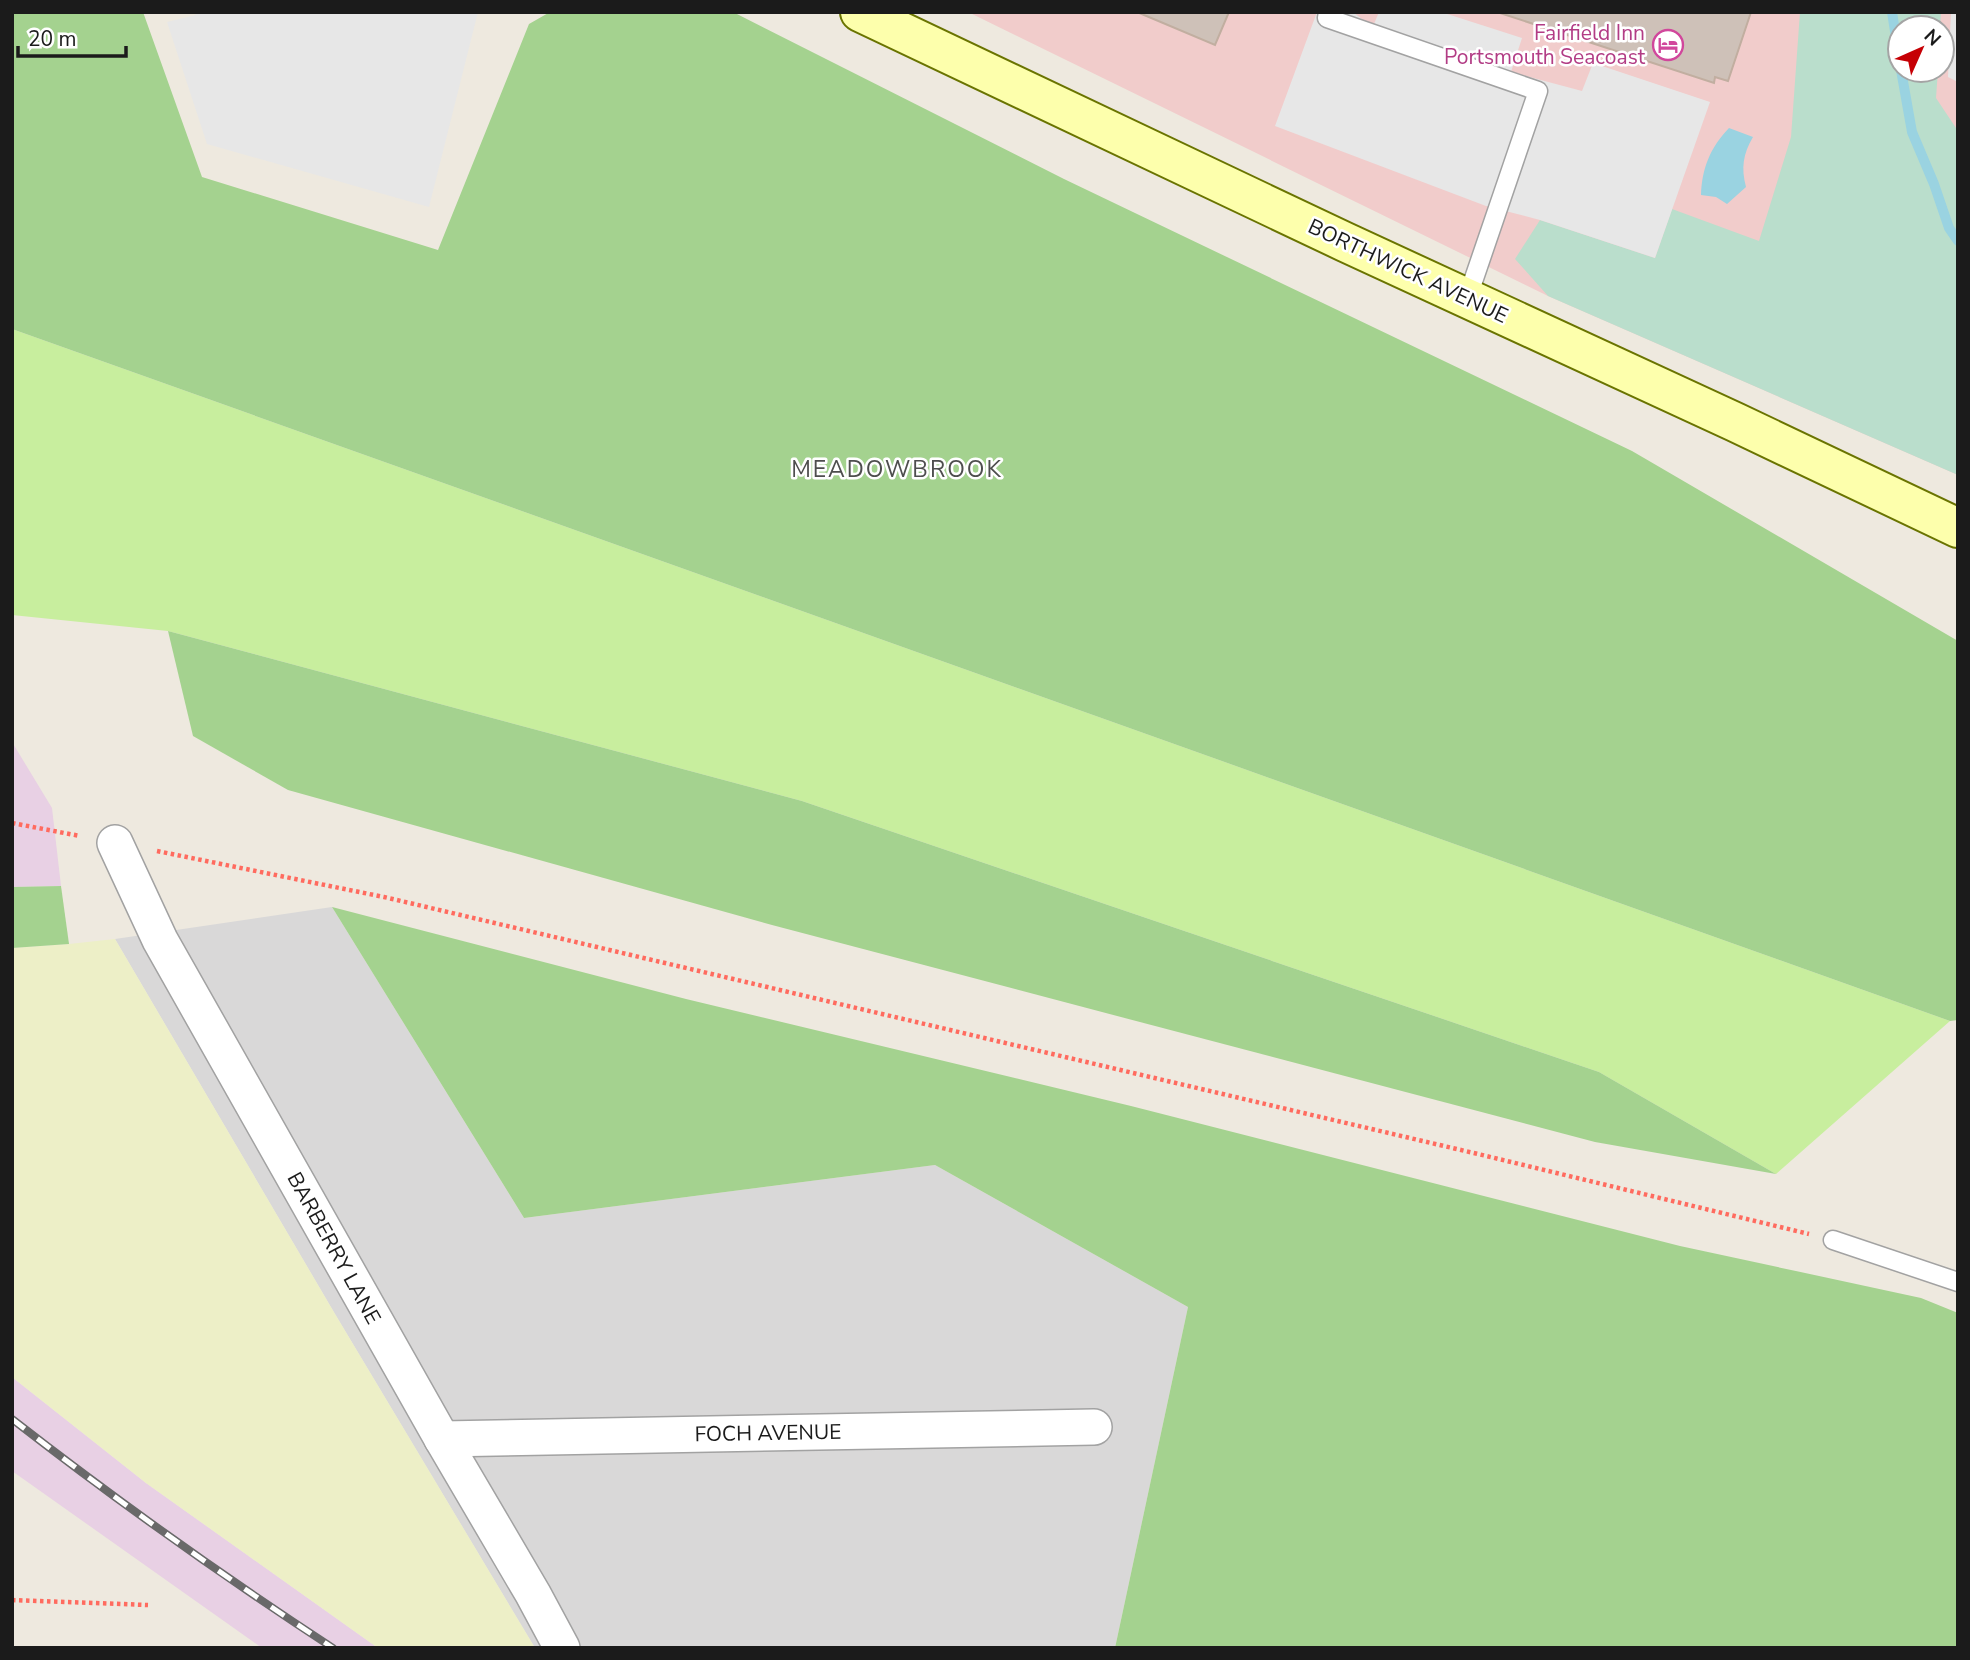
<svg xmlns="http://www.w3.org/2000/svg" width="1970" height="1660" viewBox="0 0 1970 1660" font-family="'Nunito Sans',sans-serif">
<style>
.residential{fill:#d9d8d8}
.commercial{fill:#f1cccb;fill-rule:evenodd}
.industrial{fill:#e8d0e4}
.farmland{fill:#edefc7}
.grass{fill:#c8ee9e}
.forest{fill:#a4d28f}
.wetland{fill:#badecc}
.parking{fill:#e7e7e7}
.water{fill:#9ad3e1}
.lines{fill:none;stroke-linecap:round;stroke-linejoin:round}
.stream{stroke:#9ad3e1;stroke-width:10}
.building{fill:#cec1b8;stroke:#c1aea0;stroke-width:2}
.lane-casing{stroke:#a2a2a2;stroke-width:21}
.street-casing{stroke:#a2a2a2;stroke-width:38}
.secondary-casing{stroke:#6a7400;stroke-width:42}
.path{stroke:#ff6b5f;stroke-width:4.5;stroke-dasharray:3.5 3.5;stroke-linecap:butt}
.lane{stroke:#fff;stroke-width:18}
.street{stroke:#fff;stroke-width:35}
.secondary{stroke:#fdffac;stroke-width:38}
.rail-casing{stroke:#696969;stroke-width:8}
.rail{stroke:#fff;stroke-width:5;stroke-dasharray:16;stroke-linecap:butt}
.labels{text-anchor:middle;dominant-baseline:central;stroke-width:5;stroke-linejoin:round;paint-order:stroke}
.hotel-label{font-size:21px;fill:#b23c85;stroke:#fff;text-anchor:end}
.street-label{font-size:21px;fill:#1b1b1b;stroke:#fff}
.neighbourhood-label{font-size:23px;letter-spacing:2px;fill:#4e4e4e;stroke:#fff}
</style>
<rect width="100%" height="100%" fill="#eee9df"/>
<!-- residential -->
<polygon class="residential" points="332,907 524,1218 935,1165 1188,1307 1115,1648 535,1648 335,1314 115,939"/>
<!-- commercial -->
<path class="commercial" d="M968 12H1958V475L1548 296ZM1900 28H1942V70H1900Z"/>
<!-- industrial -->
<g class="industrial">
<polygon points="12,742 52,808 61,886 12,887"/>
<polygon points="12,1377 146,1483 378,1648 262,1648 12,1471"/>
</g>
<!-- farmland -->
<polygon class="farmland" points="115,939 335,1314 535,1648 378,1648 146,1483 12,1377 12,948 69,944"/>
<!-- grass -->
<polygon class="grass" points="12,329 1950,1021 1776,1174 1599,1072 802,801 168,631 12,615"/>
<!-- forest -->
<g class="forest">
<polygon points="12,12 143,12 202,177 438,250 529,24 550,12 733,12 1064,179 1632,451 1958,641 1958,1020 1950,1021 12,329"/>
<polygon points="168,631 802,801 1599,1072 1776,1174 1595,1142 772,925 288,790 193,736"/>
<polygon points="61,886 69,944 12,948 12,887"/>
<polygon points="332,907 686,999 1131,1106 1680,1246 1921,1298 1958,1313 1958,1648 1115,1648 1188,1307 935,1165 524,1218"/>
</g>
<!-- wetland -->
<polygon class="wetland" points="1800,12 1941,12 1940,28 1900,28 1900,70 1938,70 1936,98 1958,131 1958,475 1548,296 1515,259 1540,220 1655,258 1672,209 1759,241 1791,137"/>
<!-- parking -->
<g class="parking">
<polygon points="195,12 478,12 429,207 207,144 167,22 196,15"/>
<polygon points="1317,12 1353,12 1363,20 1374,24 1379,12 1441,12 1522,38 1511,72 1582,91 1593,63 1710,102 1655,258 1540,220 1486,206 1275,126"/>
<polygon points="1951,12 1958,12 1958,82 1948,77"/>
</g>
<!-- water -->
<path class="water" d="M1729 128 1753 137C1743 154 1741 168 1746 187L1727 204 1716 197 1701 195C1702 168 1710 148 1729 128Z"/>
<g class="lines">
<!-- stream -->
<g class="stream">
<polyline points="1892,12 1900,63"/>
<polyline points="1901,70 1912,132 1934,184 1949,228 1958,241"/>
</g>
</g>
<!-- building -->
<g class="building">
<polygon points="1137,12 1229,12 1215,45"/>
<polygon points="1497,12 1751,12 1728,81 1715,77 1714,83"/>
</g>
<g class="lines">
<!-- lane casing -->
<g class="lane-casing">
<g id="lane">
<polyline points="1328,12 1327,18 1538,91 1467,299"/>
<polyline points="1833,1240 1958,1282"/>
</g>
</g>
<!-- street casing -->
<g class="street-casing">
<g id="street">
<polyline points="115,843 160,940 442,1439 533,1594 562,1648"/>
<polyline points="442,1439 1094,1427"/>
</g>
</g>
<!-- secondary casing -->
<g class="secondary-casing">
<polyline id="secondary" points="860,12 1345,242 1735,422 1958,528"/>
</g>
<!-- path -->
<g class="path">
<polyline points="12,823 80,836"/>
<polyline points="157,851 384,897 1478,1154 1809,1234"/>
<polyline points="12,1600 148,1605"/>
</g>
<!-- lane -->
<use href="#lane" class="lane"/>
<!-- street -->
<use href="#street" class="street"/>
<!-- secondary -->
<use href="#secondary" class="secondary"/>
<!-- rail casing -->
<g class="rail-casing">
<path id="rail" d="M12 1419C116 1500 223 1576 333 1648"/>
</g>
<!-- rail -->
<use href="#rail" class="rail"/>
</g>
<!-- icons -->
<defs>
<g id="hotel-ring" transform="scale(1.575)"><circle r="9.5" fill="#fff" stroke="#d1479c" stroke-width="1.5"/><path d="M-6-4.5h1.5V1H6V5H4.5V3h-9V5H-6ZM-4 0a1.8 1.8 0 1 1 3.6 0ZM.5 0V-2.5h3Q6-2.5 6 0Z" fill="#d1479c"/></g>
</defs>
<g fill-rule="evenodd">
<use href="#hotel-ring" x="1668" y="45"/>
</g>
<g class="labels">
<!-- hotel labels -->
<g class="hotel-label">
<text x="1645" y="33">Fairfield Inn<tspan x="1645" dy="24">Portsmouth Seacoast</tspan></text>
</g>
<!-- street labels -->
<g class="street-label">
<text transform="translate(1408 271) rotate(25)">BORTHWICK AVENUE</text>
<text transform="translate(334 1248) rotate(61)">BARBERRY LANE</text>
<text transform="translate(768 1433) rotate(-1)">FOCH AVENUE</text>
</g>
<!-- neighbourhood labels -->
<g class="neighbourhood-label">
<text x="897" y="469">MEADOWBROOK</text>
</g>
</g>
<!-- border -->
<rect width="1970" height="1660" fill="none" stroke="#1b1b1b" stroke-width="28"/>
<!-- north arrow -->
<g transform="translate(1921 49) rotate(45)"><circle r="33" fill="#ffffff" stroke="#a4a4a4" stroke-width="2"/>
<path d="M0-5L12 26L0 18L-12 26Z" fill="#c60005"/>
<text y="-10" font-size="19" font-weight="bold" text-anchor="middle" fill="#1b1b1b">N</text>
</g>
<!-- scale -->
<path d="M18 46v10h108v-10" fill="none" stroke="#1b1b1b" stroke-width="3.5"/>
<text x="28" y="46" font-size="21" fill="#1b1b1b" stroke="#ffffff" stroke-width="5" paint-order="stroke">20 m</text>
</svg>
